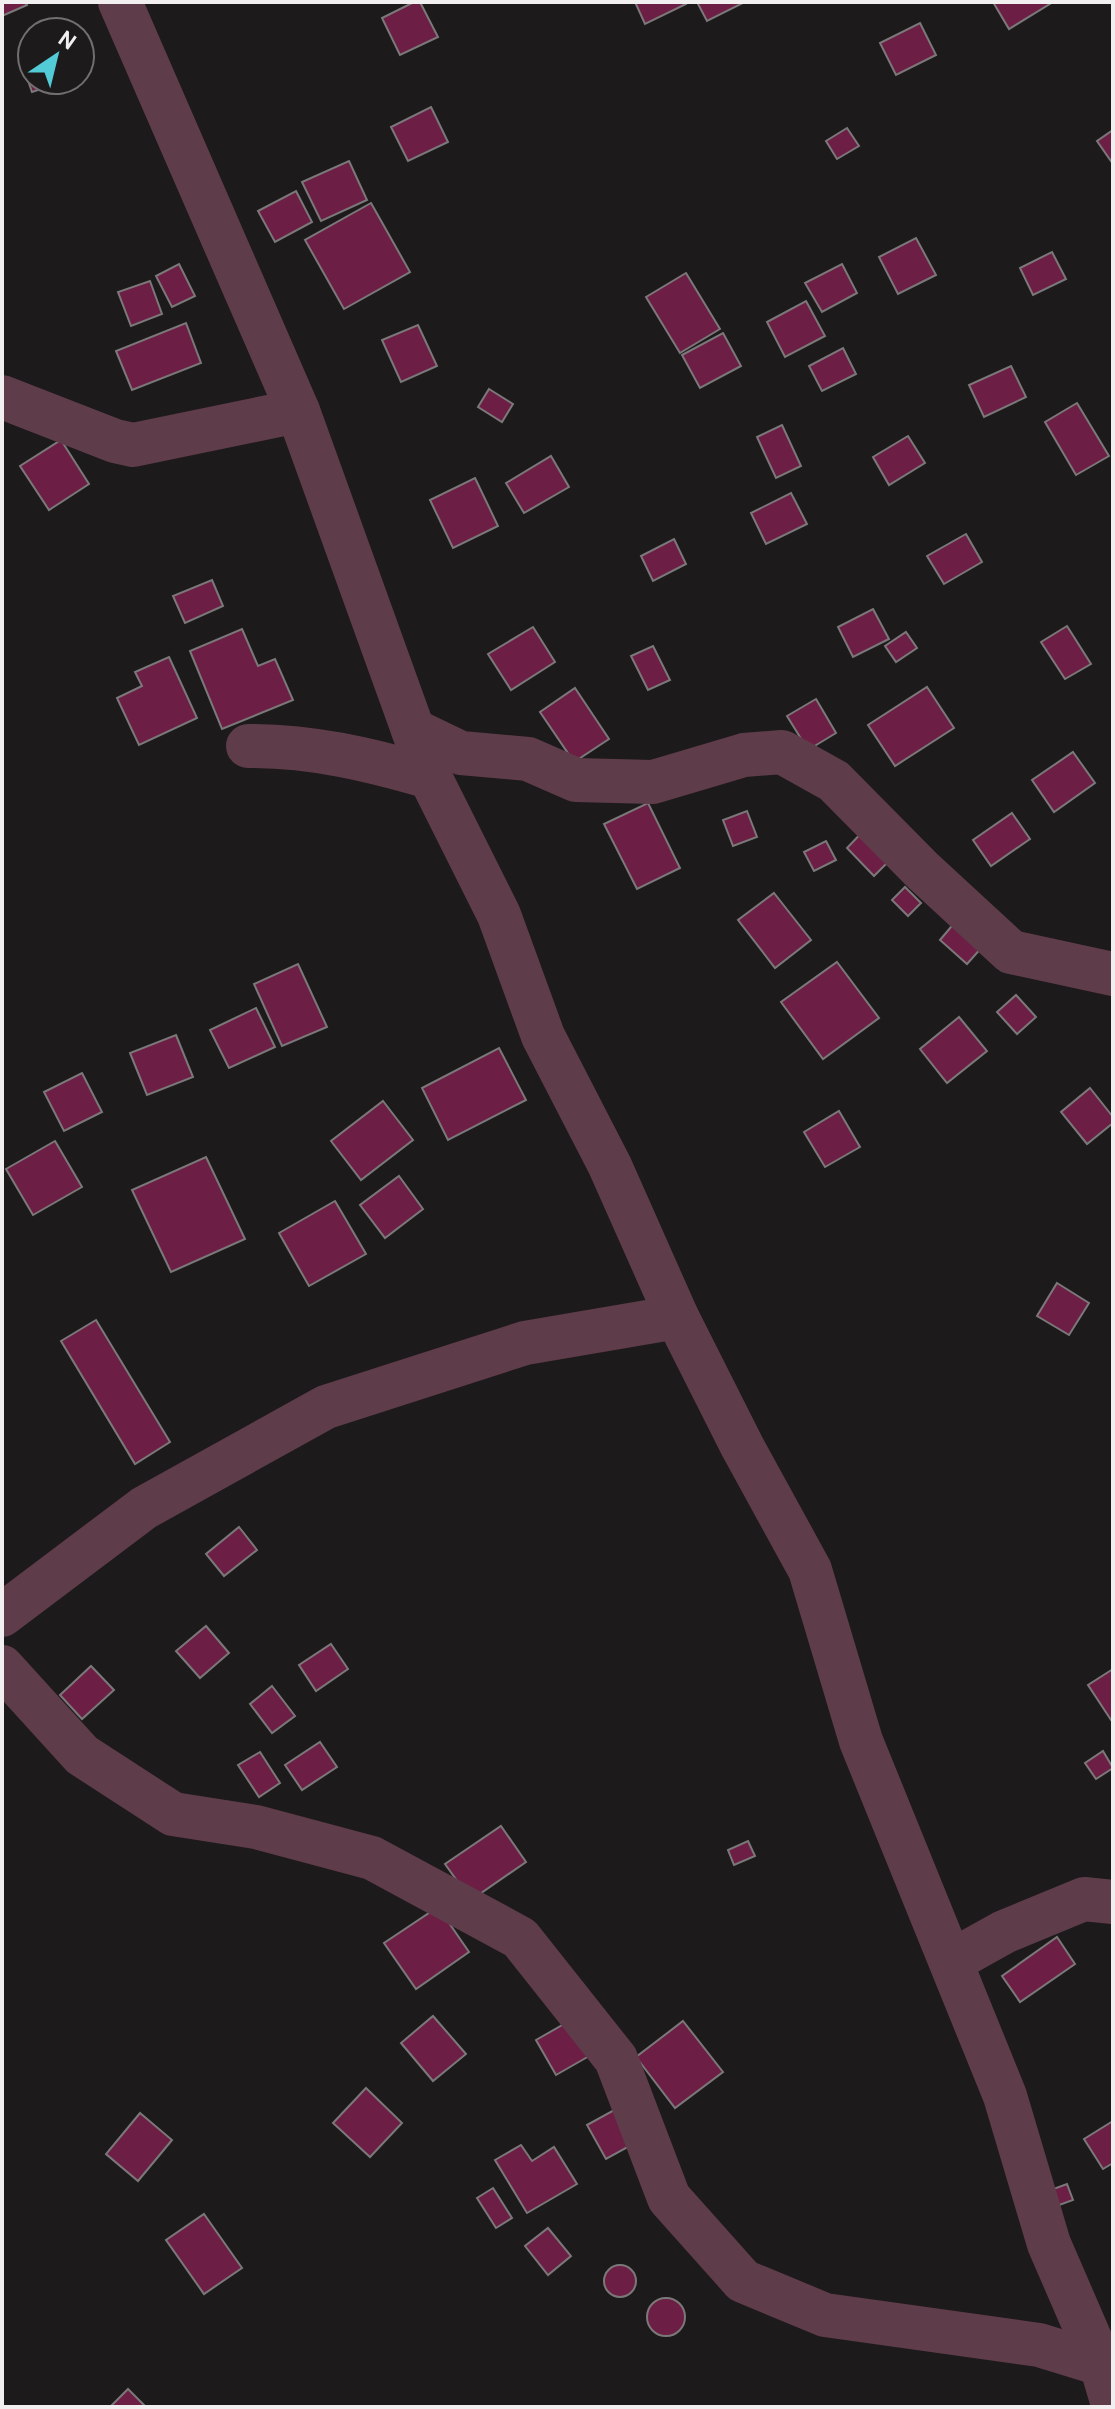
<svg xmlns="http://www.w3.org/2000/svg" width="1115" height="2409" viewBox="0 0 1115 2409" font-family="Overpass,sans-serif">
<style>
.building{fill:#6d1e45;stroke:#7b7879;stroke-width:2}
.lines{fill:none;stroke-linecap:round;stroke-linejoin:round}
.minor{stroke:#5f3c4a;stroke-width:44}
</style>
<rect width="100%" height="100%" fill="#1d1a1b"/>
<!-- building -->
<g class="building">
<polygon points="2,2 25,2 27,5 2,16"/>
<polygon points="414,2 420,2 438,37 400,55 382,18"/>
<polygon points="635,2 685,2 686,4 645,24"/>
<polygon points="697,2 743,2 743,3 707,21"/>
<polygon points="993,2 1053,2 1009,29"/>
<polygon points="920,23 936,55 896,75 880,43"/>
<polygon points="32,56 32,80 68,80 32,92 21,60"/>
<polygon points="431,107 448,142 408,161 391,127"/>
<polygon points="847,128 859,146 837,159 826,141"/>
<polygon points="1113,130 1113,164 1097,141"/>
<polygon points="349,161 367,200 321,221 302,182"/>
<polygon points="296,191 312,222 275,242 258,211"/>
<polygon points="371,203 410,272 344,309 305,240"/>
<polygon points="916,238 936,275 898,294 879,257"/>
<polygon points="1052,252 1066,279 1033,295 1020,268"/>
<polygon points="179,264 195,296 172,307 156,276"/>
<polygon points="842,264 857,293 822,312 805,283"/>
<polygon points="686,273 720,329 680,353 646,297"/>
<polygon points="150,281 162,314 131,326 118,292"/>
<polygon points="806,301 825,336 785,357 767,322"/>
<polygon points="186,323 201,363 132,390 116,351"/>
<polygon points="418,325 437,366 401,382 382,340"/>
<polygon points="723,333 741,366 700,388 682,355"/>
<polygon points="843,348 856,374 822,391 809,366"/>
<polygon points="1011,366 1026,397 984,417 969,385"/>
<polygon points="489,389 513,404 502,422 478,407"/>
<polygon points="1077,403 1109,456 1076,475 1045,422"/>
<polygon points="782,425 801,466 776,478 757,437"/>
<polygon points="908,436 925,463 889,485 873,457"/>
<polygon points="61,440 89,484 49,510 20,466"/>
<polygon points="551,456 569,487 524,513 506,483"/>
<polygon points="475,478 498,526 453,548 430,500"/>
<polygon points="791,493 807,524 766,544 751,513"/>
<polygon points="966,534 982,562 944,584 927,556"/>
<polygon points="674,539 686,564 653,581 641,556"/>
<polygon points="212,580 223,606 185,623 173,596"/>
<polygon points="873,609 889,639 853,657 838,627"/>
<polygon points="1067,626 1091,664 1065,679 1041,642"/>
<polygon points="533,627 555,662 511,690 488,654"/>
<polygon points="242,629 258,666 275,659 293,700 222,729 190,651"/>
<polygon points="906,632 917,648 896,662 885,646"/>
<polygon points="653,646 670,680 648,690 631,656"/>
<polygon points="169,657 197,718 139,745 117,698 142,686 135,672"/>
<polygon points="927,687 954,728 895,766 868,725"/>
<polygon points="575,688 609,739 574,762 540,712"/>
<polygon points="816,699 836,733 808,750 787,716"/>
<polygon points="1073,752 1095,783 1054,812 1032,780"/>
<polygon points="648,803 680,868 637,889 604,824"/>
<polygon points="747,811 757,837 733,846 723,820"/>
<polygon points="1012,813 1030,839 991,866 973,840"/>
<polygon points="869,825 897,853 874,876 847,848"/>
<polygon points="826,841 836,860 814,871 804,852"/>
<polygon points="905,887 921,903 908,916 892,900"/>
<polygon points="774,893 811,940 775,968 738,920"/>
<polygon points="956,921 983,946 967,964 940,940"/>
<polygon points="837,962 879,1018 823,1059 781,1002"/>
<polygon points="298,964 327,1027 282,1046 254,984"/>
<polygon points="1016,995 1036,1017 1017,1034 997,1012"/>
<polygon points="256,1008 275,1047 229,1068 210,1030"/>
<polygon points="959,1017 987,1051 947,1083 920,1049"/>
<polygon points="176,1035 193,1077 147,1095 130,1053"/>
<polygon points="499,1048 526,1100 448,1140 422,1088"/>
<polygon points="82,1073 102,1112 64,1131 44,1092"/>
<polygon points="1090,1088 1113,1117 1113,1123 1087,1144 1061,1112"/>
<polygon points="383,1101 413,1140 361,1180 331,1141"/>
<polygon points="839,1111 860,1147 825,1167 804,1132"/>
<polygon points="55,1141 82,1187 33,1215 6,1169"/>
<polygon points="206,1157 245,1239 171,1272 132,1190"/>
<polygon points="399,1176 423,1209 385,1238 360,1205"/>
<polygon points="335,1201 366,1254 309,1286 279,1233"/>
<polygon points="1057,1283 1089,1303 1069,1335 1037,1316"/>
<polygon points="96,1320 170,1442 135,1464 61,1341"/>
<polygon points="239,1527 257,1550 224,1576 206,1554"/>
<polygon points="206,1626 229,1653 200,1678 176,1651"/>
<polygon points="331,1644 348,1669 316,1691 299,1665"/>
<polygon points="91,1666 114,1690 82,1719 60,1695"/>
<polygon points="1113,1669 1113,1723 1088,1685"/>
<polygon points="272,1686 295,1716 272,1733 250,1704"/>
<polygon points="320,1742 337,1767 302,1790 285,1765"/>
<polygon points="1103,1751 1113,1768 1096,1779 1085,1763"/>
<polygon points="260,1752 280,1783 259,1797 238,1765"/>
<polygon points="501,1826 526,1862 471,1900 445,1864"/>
<polygon points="748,1841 755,1856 734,1865 728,1850"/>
<polygon points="438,1907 469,1952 416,1989 384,1943"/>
<polygon points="1057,1937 1075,1964 1020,2002 1002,1976"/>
<polygon points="433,2016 466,2054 433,2081 401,2043"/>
<polygon points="571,2020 591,2055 556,2075 536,2040"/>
<polygon points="683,2021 723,2072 675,2108 636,2057"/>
<polygon points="366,2088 402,2123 370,2157 333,2123"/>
<polygon points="625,2104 644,2138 606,2159 587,2125"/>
<polygon points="140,2113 172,2140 138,2181 106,2154"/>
<polygon points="1113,2121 1113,2163 1103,2169 1084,2139"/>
<polygon points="521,2145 532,2161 554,2147 577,2184 527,2213 495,2160"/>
<polygon points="1067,2184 1073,2200 1051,2208 1045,2192"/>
<polygon points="493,2188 512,2218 496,2228 477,2198"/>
<polygon points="204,2214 242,2268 204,2294 166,2240"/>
<polygon points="548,2228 571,2256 548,2275 525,2246"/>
<circle cx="620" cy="2281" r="16"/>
<circle cx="666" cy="2317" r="19"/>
<polygon points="128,2389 146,2407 110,2407"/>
</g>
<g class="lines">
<!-- minor -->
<g class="minor">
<polyline points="120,2 298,411 430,777 499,915 543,1036 610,1166 677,1317 742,1446 810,1570 861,1741 1005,2096 1049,2244 1101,2364 1113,2405"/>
<polyline points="2,397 115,441 133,445 298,411"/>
<polyline points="413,730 461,753 528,759 576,780 653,782 744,755 782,752 834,781 922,870 1011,952 1113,974"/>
<path d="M248 746C313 746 368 759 430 777"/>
<polyline points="2,1615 144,1508 326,1407 525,1343 677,1317"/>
<polyline points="2,1667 82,1755 173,1814 256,1827 372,1858 520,1938 616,2059 669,2198 743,2281 825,2315 1039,2345 1101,2364 1113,2377"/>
<polyline points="952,1961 1004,1932 1084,1899 1113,1902"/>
</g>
</g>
<!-- border -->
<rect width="1115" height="2409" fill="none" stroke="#f1eff0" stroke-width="8"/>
<!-- north arrow -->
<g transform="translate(56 56) rotate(35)"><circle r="38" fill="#1d1a1b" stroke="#726f70" stroke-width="2"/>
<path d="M0-6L14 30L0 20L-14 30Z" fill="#52cbd7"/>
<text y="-12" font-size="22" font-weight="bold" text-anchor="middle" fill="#f1eff0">N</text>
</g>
</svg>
